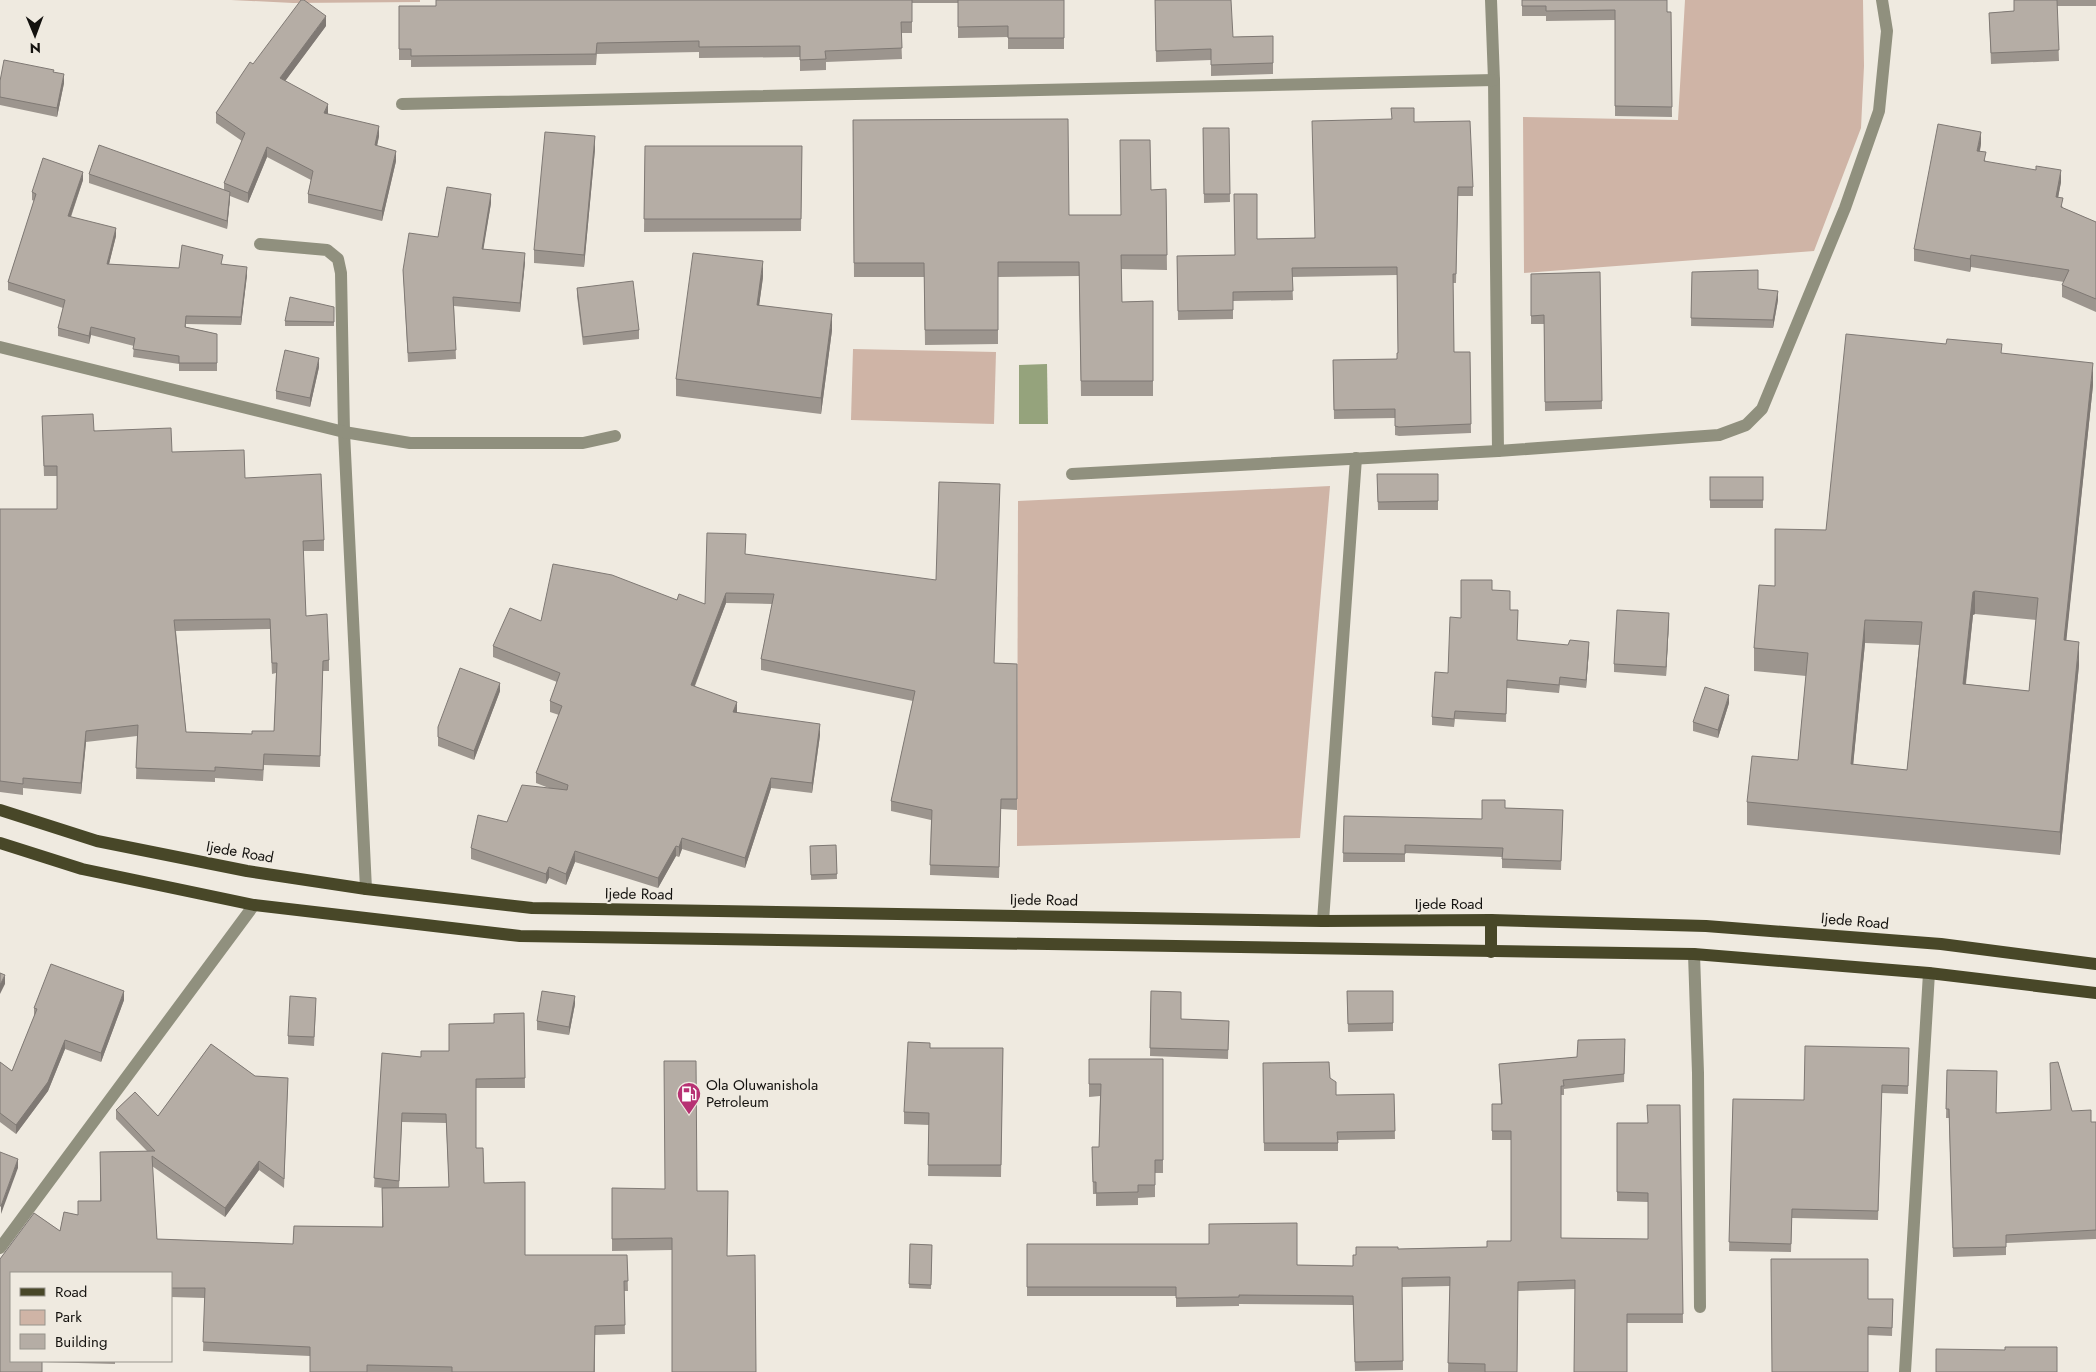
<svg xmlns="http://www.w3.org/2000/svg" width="2096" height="1372" viewBox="0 0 2096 1372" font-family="Jost,sans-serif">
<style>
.green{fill:#cfb4a6}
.water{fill:#95a37c}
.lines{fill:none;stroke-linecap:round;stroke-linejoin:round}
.minor{stroke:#90907e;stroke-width:12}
.major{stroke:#484728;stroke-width:12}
.wall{fill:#9c958e;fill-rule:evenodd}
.shaded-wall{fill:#7f7974}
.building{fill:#b5ada5;stroke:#7f7974;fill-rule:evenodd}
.labels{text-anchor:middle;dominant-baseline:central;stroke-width:4.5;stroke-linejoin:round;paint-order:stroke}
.street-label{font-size:15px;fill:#14120f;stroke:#efeae0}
.poi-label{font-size:15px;fill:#14120f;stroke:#efeae0;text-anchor:start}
</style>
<rect width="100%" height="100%" fill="#efeae0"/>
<!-- green -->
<g class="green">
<polygon points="231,0 420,0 420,2 293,3"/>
<polygon points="1685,0 1863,0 1864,66 1861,128 1814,251 1524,273 1523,117 1678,120"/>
<polygon points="853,349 996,352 994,424 851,420"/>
<polygon points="1330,486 1300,838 1017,846 1018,501"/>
</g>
<!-- water -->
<polygon class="water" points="1047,364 1048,424 1019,424 1019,365"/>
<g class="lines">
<!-- minor -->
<g class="minor">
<polyline points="1491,0 1494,80 1498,451"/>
<polyline points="402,104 1494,80"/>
<polyline points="260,244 327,250 338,259 341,273 344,432 366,889"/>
<polyline points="0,347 344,432 410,443 583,443 615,436"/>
<polyline points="1072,474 1498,451 1719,435 1746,425 1762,409 1845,208 1879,111 1887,31 1882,0"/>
<polyline points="1323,921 1356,458"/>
<polyline points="1694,954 1698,1073 1700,1307"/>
<polyline points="0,1248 254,905"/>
<polyline points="1905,1372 1929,973"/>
</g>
<!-- major -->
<g class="major">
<polyline points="0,810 97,841 247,871 366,889 532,908 1323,921 1491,920 1706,926 1941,944 2096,964"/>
<polyline points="0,843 82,869 254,905 520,936 1694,954 1929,973 2096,993"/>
<polyline points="1491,920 1491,952"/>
</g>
</g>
<!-- wall -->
<g class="wall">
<polygon points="436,0 1064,0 1064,49 1008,49 1008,37 958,38 958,3 912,3 912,33 901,33 902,59 826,62 826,70 800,71 800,57 699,58 699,52 597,54 596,65 411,67 411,60 399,60 399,6 436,6"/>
<polygon points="1155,0 1233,37 1273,36 1273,74 1211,76 1211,60 1156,62"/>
<polygon points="1522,0 1671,12 1672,117 1615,116 1615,20 1546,21 1546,16 1522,16"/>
<polygon points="2014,0 2096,0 2096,6 2057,6 2059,61 1991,64 1989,13 2014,11"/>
<polygon points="326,26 285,81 328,114 379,136 377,146 396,161 382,221 308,203 308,194 311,180 267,157 248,203 230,196 227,229 89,183 89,174 224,190 224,183 242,141 216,123 216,113 253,64"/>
<polygon points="0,81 64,83 57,117 0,105"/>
<polygon points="853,120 1069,215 1121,215 1151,190 1166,189 1167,270 1121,269 1122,302 1153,301 1153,396 1081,396 1079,276 998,277 998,344 925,345 924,277 854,277"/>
<polygon points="1414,122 1473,187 1473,196 1458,196 1456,283 1453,283 1454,352 1470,352 1471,433 1399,436 1395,435 1395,418 1334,419 1333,360 1397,359 1398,353 1397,275 1292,277 1293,300 1233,301 1233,319 1178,320 1177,256 1235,255 1257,239 1314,238"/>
<polygon points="1203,128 1229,128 1230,202 1204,203"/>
<polygon points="1981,144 1980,151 1986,162 2061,182 2058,197 2063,208 2096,222 2096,312 2062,297 2062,285 2064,282 1971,267 1970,272 1914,261 1914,249"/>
<polygon points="645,146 802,146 801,231 644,232"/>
<polygon points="595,149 584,267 534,263 534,250"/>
<polygon points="83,180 71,217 116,236 109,264 179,268 222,264 247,275 241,325 186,324 186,327 217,334 217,371 179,371 179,364 133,357 134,346 91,335 89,344 58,336 58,328 63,308 8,290 8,282 34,201 32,200 32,192"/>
<polygon points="491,203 483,249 525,262 520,312 454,306 456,359 408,362 403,270 438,237"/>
<polygon points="1600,272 1602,409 1545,411 1544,324 1531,324 1531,274"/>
<polygon points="1692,272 1758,289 1778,300 1773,328 1691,326"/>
<polygon points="763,277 759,305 832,330 821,414 676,396 676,379"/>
<polygon points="577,288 639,330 639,339 583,345 577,296"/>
<polygon points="334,307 334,326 285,326 285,321"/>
<path d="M2002 354 2093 385 2066 640 2079 665 2060 855 1747 825V802L1798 760 1806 676 1754 671V648L1775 586 1826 530ZM1975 614 2036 620 2029 691 1966 684 1973 615ZM1865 643 1919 645 1907 770 1853 765Z"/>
<polygon points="319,367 310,407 276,399 276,391"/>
<path d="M42 416 172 452 245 478 324 540V551H303L306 616 329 660V671H323L320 767 264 765 263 781 215 778V782L136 779 137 736 86 742 81 794 23 788V795L0 792V509H57V476H44ZM270 629 272 674 276 673 274 731 252 734 186 732 176 631Z"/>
<polygon points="1377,474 1438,474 1438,510 1378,510"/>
<rect x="1710" y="477" width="53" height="31"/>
<polygon points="746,554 995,663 1017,664 1017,810 1001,809 999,878 930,875 931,820 891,811 891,801 913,701 761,670 761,659 772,604 726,603 695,686 737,712 820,735 812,793 771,788 745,868 682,849 679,857 676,856 658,888 575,862 566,885 549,878 546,884 471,859 471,848 507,822 549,788 536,783 536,773 559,715 550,712 550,701 557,682 493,657 493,646 541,621 677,600 705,604"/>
<polygon points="1492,590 1510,610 1517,640 1589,650 1586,688 1560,685 1559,693 1507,688 1506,722 1455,719 1454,727 1432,725 1432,717 1448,673 1461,618"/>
<polygon points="1669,621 1666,676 1614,672 1614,664"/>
<polygon points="500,691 474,760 438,746 438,727"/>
<polygon points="1729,703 1718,738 1693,731 1693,722"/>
<polygon points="1505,808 1563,810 1561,870 1502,868 1502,857 1405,853 1405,862 1343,862 1344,816 1482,819"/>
<polygon points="836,845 837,879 811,880 810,846"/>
<polygon points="1151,991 1181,1019 1229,1021 1228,1059 1150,1056"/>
<polygon points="1347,991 1393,991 1393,1031 1348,1032"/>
<polygon points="124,1000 101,1062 65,1049 48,1091 16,1134 0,1122 0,1062 12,1071 34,1017 34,1008"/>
<polygon points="575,1004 569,1035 537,1030 537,1021"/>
<polygon points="316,1006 314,1046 288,1044 288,1036"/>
<path d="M524 1013 525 1088H476V1148H483L484 1183 525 1182V1255H627L628 1291H624L625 1334 595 1335V1372H310V1356L203 1351 205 1298 171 1297V1273H11V1361H115V1364L42 1362V1372H0V1259L34 1213 60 1231 64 1212 78 1215V1201H100V1152L147 1151 116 1119V1110L135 1092 158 1116 211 1044 255 1076 288 1078 284 1188 259 1170 225 1217 152 1166 157 1239 293 1244 294 1226 382 1227V1188L374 1187 382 1053 421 1057V1051H449V1024L494 1023V1014ZM402 1122 446 1123 449 1187 399 1188Z"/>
<polygon points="930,1048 1003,1048 1001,1177 928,1176 929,1125 904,1124 904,1112"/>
<polygon points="1625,1048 1624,1082 1564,1089 1564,1095 1561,1095 1561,1238 1648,1239 1648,1202 1617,1201 1617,1123 1648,1123 1680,1105 1683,1323 1627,1323 1575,1289 1518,1291 1517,1372 1448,1372 1450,1286 1402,1287 1403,1370 1355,1371 1353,1305 1239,1304 1239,1306 1176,1307 1176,1296 1027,1296 1027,1244 1297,1265 1353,1266 1398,1249 1487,1247 1511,1241 1511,1140 1492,1140 1492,1104 1501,1104 1499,1064 1577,1057"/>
<polygon points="1909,1048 1908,1094 1882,1093 1878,1220 1792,1218 1791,1252 1729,1251 1733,1099 1804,1100"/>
<polygon points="1089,1059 1163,1059 1163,1173 1155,1173 1155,1197 1138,1198 1138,1205 1096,1206 1096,1194 1093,1194 1092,1147 1099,1147 1100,1096 1089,1097"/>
<polygon points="1263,1063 1330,1078 1336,1095 1394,1094 1395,1139 1338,1140 1338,1151 1264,1151"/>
<polygon points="1947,1070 1997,1113 2072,1111 2091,1122 2096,1122 2096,1239 2006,1243 2006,1255 1953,1257 1949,1118 1946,1118"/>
<polygon points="612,1188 697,1191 727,1256 672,1250 612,1251"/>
<polygon points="910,1244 932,1245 931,1289 909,1288"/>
<polygon points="1868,1299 1893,1299 1892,1336 1868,1335"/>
</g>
<!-- shaded-wall -->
<g class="shaded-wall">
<polygon points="326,16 326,26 280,88 280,78"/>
<polygon points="64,74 64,83 57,117 57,108"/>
<polygon points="328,104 328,114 324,113"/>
<polygon points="379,126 379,136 375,155 375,145"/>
<polygon points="1981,132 1981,144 1977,163 1977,151"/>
<polygon points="595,136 595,149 584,267 584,255"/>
<polygon points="267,147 267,157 248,203 248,193"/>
<polygon points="396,151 396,161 382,221 382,211"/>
<polygon points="2061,170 2061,182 2056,209 2056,197"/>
<polygon points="83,172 83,180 68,224 68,216"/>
<polygon points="230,192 230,200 227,229 227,221"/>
<polygon points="491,194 491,203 482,258 482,249"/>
<polygon points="116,228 116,236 107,272 107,264"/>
<polygon points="525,253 525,262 520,312 520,303"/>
<polygon points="1971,255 1971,267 1970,272 1970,259"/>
<polygon points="763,261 763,277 757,321 757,305"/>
<polygon points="247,267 247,275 241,325 241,317"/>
<polygon points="1778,291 1778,300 1773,328 1773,320"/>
<polygon points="832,314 832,330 821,414 821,398"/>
<polygon points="91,327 91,335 89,344 89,336"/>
<polygon points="319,358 319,367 310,407 310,398"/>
<polygon points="2093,363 2093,385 2064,663 2064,640"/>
<polygon points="1975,591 1975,614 1973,615 1963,707 1963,684 1973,592"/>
<polygon points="726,593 726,603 691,695 691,685"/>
<polygon points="1669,613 1669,621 1666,676 1666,667"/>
<polygon points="1865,620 1865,643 1851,787 1851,764"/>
<polygon points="1589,642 1589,650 1586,688 1586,680"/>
<polygon points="2079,642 2079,665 2060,855 2060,832"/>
<polygon points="500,683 500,691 474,760 474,751"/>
<polygon points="1729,695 1729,703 1718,738 1718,730"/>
<polygon points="737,702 737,713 733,712"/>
<polygon points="820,724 820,735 812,793 812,783"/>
<polygon points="86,731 86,742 81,794 81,783"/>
<polygon points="771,778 771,788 745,868 745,858"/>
<polygon points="682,838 682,849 679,857 679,847"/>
<polygon points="676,846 676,856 658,888 658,878"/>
<polygon points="575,851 575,862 566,885 566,874"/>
<polygon points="549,867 549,878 546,884 546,874"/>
<polygon points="5,975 5,984 0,994 0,985"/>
<polygon points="124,991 124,1000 101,1062 101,1053"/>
<polygon points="575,996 575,1004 569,1035 569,1027"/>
<polygon points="65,1040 65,1049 48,1091 16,1134 16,1125"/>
<polygon points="18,1159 18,1168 1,1214 1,1206"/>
<polygon points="259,1161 259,1170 225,1217 225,1208"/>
</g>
<!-- building -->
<g class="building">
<polygon points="301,0 304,0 326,16 280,78 328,104 324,113 379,126 375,145 396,151 382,211 308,194 313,171 267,147 248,193 224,183 245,133 216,113 250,62 253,64"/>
<polygon points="436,0 912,0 912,22 901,22 902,48 825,51 826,59 800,60 800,46 699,47 699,41 597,43 596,54 411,56 411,49 399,49 399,6 436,6"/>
<polygon points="958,0 1064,0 1064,38 1008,38 1008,26 958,27"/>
<polygon points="1155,0 1231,0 1233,37 1273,36 1273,63 1211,65 1211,49 1156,51"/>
<polygon points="1522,0 1667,0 1667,12 1671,12 1672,107 1615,106 1615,10 1546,11 1546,6 1522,6"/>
<polygon points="2014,0 2057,0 2059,50 1991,53 1989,13 2014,11"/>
<polygon points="4,60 54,70 53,72 64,74 57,108 0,97 0,81"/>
<polygon points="1391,108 1414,108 1414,122 1470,121 1473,187 1458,187 1456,274 1453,274 1454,352 1470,352 1471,424 1399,427 1395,426 1395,409 1334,410 1333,360 1397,359 1397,353 1398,353 1397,267 1292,268 1293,291 1233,292 1233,310 1178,311 1177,256 1235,255 1234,194 1257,194 1257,239 1315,238 1312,121 1392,119"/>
<polygon points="1068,119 1069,215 1121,215 1120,140 1150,140 1151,190 1166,189 1167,255 1121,255 1122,302 1153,301 1153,381 1081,381 1079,262 998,262 998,330 925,330 924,263 854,263 853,120"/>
<polygon points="1938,124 1981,132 1977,151 1986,152 1984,161 2036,170 2036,166 2061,170 2056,197 2063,198 2061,207 2096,222 2096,299 2062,285 2069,270 1971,255 1970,259 1914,249"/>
<polygon points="1203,128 1229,128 1230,194 1204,194"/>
<polygon points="545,132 595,136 584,255 534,250"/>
<polygon points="99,145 230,192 227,221 89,174"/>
<polygon points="645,146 802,146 801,219 644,219"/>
<polygon points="43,158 83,172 68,216 116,228 107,264 179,268 182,245 223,255 221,264 247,267 241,317 186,316 185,327 217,334 217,363 179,363 179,356 133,349 135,338 91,327 89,336 58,328 65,300 8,282 36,194 32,192"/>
<polygon points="447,187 491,194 482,249 525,253 520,303 453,297 456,350 408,353 403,270 409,233 438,237"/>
<polygon points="693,253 763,261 757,305 832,314 821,398 676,379"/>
<polygon points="1758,270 1758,289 1778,291 1773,320 1691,318 1692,272"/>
<polygon points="1600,272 1602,401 1545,402 1544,315 1531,316 1531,274"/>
<polygon points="633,281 639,330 583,337 577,288"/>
<polygon points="290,297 334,307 334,322 285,321"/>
<path d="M1846 334 1946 344 1947 339 2002 344 2001 353 2093 363 2064 640 2079 642 2060 832 1747 802 1752 756 1798 760 1808 653 1754 648 1759 585 1775 586V529L1826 530ZM1975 591 2038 598 2029 691 1963 684 1973 592ZM1865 620 1922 622 1907 770 1851 764Z"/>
<polygon points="285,350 319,358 310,398 276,391"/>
<path d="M93 414 94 431 171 428 172 452 244 450 245 478 321 474 324 540 303 541 306 616 327 614 329 660 323 661 320 756 264 754 263 770 215 767V771L136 768 138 725 86 731 81 783 23 778V784L0 781V509H57V466H44L42 416ZM270 619 272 663H277L274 731H252V734L186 732 174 620Z"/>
<polygon points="1377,474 1438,474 1438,501 1378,502"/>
<rect x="1710" y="477" width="53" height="23"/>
<polygon points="939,482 1000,484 994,663 1017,664 1017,799 1001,799 999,867 930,865 932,810 891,801 915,691 761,659 774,594 726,593 691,685 737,702 733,712 820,724 812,783 771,778 745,858 682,838 679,847 676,846 658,878 575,851 566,874 549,867 546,874 471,848 478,815 507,822 522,785 567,790 568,785 536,773 562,706 550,701 560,673 493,646 510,608 541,621 553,564 612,575 677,600 679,594 705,604 707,533 746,534 745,554 936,580"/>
<polygon points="1461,580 1492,580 1492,590 1510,591 1510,610 1518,610 1517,640 1568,645 1570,640 1589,642 1586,680 1560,677 1559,685 1507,680 1506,714 1455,711 1454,719 1432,717 1435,672 1448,673 1450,617 1461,618"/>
<polygon points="1617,610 1669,613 1666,667 1614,664"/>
<polygon points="460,668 500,683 474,751 438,737 438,727"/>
<polygon points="1705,687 1729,695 1718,730 1693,722"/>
<polygon points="1482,800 1505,800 1505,808 1563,810 1561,861 1502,859 1503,848 1405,845 1405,854 1343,853 1344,816 1482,819"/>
<polygon points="836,845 837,874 811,875 810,846"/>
<polygon points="51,964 124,991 101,1053 65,1040 48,1082 16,1125 0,1113 0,1062 12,1071 37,1009 34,1008"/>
<polygon points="0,973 5,975 0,985"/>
<polygon points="542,991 575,996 569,1027 537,1021"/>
<polygon points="1151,991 1181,992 1181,1019 1229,1021 1228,1050 1150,1048"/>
<polygon points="1347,991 1393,991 1393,1023 1348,1024"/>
<polygon points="290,996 316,998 314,1037 288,1036"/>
<polygon points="524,1013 525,1078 476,1079 476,1148 483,1148 484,1183 525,1182 525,1255 627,1255 628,1281 624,1281 625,1325 595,1326 594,1372 452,1372 452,1367 367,1365 367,1372 310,1372 310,1347 203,1342 205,1288 171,1288 171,1273 11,1273 11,1361 42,1361 42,1372 0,1372 0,1259 34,1213 60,1231 64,1212 78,1215 78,1201 101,1201 100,1152 155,1151 116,1110 135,1092 158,1116 211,1044 255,1076 288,1078 284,1179 259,1161 225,1208 152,1156 157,1239 293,1244 294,1226 383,1227 382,1188 449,1187 446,1114 402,1113 399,1181 374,1178 382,1053 421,1057 421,1051 449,1051 449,1024 494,1023 494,1014"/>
<polygon points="1625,1039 1624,1074 1563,1080 1564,1086 1561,1086 1561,1238 1648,1239 1648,1193 1617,1192 1617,1123 1648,1123 1647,1105 1680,1105 1683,1314 1627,1314 1627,1372 1574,1372 1575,1280 1518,1282 1517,1372 1485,1372 1485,1364 1448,1363 1450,1277 1402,1278 1403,1361 1355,1362 1353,1296 1239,1295 1239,1297 1176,1298 1176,1287 1027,1287 1027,1244 1209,1244 1209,1224 1297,1223 1297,1265 1353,1266 1353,1255 1356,1255 1356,1247 1398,1247 1398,1249 1487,1247 1487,1241 1511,1241 1511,1131 1492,1131 1492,1104 1502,1104 1499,1064 1577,1057 1578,1040"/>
<polygon points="908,1042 930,1043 930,1048 1003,1048 1001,1165 928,1165 929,1113 904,1112"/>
<polygon points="1805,1046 1909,1048 1908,1086 1882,1085 1878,1211 1792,1209 1791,1244 1729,1242 1733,1099 1804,1100"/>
<polygon points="1089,1059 1163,1059 1163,1160 1155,1160 1155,1185 1138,1185 1138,1192 1096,1193 1096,1182 1093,1182 1092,1147 1099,1147 1101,1084 1089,1084"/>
<polygon points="664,1061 696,1061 697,1191 728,1191 727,1256 755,1255 756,1372 672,1372 672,1238 612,1239 612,1188 665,1189"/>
<polygon points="1329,1062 1330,1078 1336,1082 1336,1095 1394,1094 1395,1131 1337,1132 1338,1143 1264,1143 1263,1063"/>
<polygon points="2058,1062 2072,1111 2091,1110 2091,1122 2096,1122 2096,1230 2006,1235 2006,1247 1953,1248 1949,1109 1946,1109 1947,1070 1997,1071 1996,1113 2051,1110 2050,1063"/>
<polygon points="0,1152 18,1159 1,1206 0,1206"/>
<polygon points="910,1244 932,1245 931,1285 909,1284"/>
<polygon points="1771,1259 1868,1259 1868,1299 1893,1299 1892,1328 1868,1327 1868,1372 1772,1372"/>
<polygon points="2005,1347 2057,1347 2057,1372 1936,1372 1936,1349 2005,1350"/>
</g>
<!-- icons -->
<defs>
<g id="fuel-pin" transform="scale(1.25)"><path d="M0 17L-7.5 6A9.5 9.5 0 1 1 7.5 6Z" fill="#b73173" stroke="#efeae0"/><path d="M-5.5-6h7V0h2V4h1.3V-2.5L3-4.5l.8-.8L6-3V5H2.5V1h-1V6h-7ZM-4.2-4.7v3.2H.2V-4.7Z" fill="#fff"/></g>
</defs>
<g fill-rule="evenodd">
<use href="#fuel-pin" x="689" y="1094"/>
</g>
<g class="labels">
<!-- street labels -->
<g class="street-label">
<text transform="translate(240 852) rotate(10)">Ijede Road</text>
<text transform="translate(639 894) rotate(1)">Ijede Road</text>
<text transform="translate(1044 900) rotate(1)">Ijede Road</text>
<text x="1449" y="904">Ijede Road</text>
<text transform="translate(1855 921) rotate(5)">Ijede Road</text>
</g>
<!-- poi labels -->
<g class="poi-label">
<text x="706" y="1085">Ola Oluwanishola<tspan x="706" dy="17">Petroleum</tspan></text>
</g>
</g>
<!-- legend -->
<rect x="10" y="1272" width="162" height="90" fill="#efeae0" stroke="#97948c"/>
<rect x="20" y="1288" width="25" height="8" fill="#484728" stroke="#97948c"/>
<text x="55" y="1297" font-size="15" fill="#14120f">Road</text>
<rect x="20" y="1310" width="25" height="15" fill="#cfb4a6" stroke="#97948c"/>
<text x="55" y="1322" font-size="15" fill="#14120f">Park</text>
<rect x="20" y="1334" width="25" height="15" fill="#b5ada5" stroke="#97948c"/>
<text x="55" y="1347" font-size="15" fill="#14120f">Building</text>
<!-- north arrow -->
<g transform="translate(35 35) rotate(179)" stroke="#efeae0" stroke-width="4" paint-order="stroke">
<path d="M0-4L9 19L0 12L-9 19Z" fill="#14120f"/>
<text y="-8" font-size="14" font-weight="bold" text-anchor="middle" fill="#14120f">N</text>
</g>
</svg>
